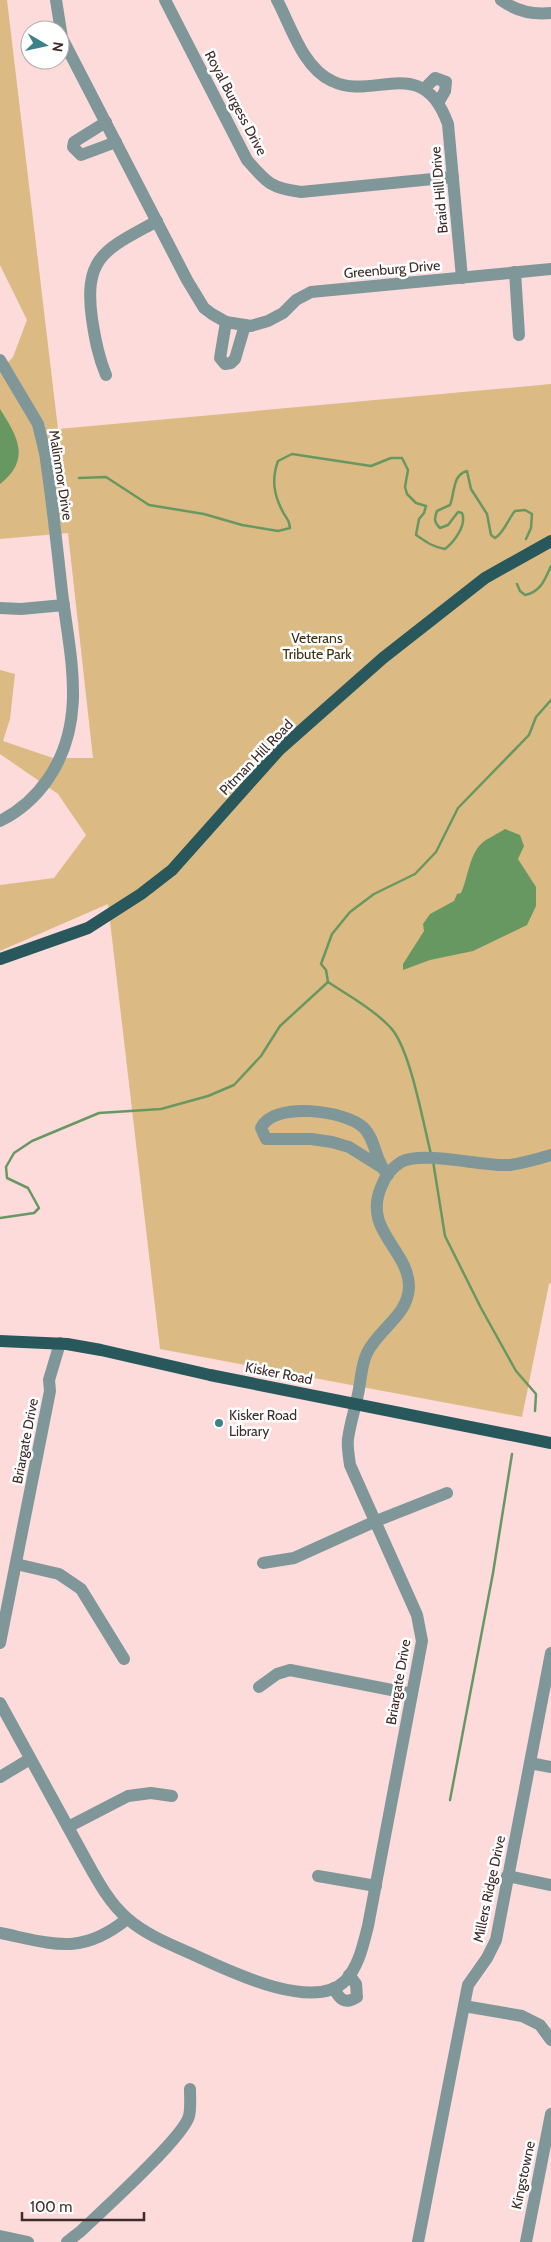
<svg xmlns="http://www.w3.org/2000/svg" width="551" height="2242" viewBox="0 0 551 2242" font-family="Cabin,sans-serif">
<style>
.green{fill:#dbbb83}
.water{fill:#689861}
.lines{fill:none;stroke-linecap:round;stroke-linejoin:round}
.stream{stroke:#689861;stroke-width:2.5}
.minor{stroke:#7f9799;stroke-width:12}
.major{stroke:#28585b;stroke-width:12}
.poi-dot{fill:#3b8388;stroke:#fff;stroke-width:2}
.labels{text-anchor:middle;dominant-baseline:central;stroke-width:5;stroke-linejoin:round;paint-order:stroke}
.street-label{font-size:14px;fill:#3f2b2a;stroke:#fff}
.park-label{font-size:14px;fill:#3f3011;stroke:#fff}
.poi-label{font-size:14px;fill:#3f2b2a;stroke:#fff;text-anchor:start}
</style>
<rect width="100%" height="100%" fill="#fcdbda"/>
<!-- green -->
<polygon class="green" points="0,0 7,0 58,429 551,384 551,1283 549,1284 522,1417 160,1349 108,904 0,951 0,885 54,878 86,835 58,794 0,754 0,670 15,674 10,719 3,741 53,758 93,758 68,533 0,539 0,370 13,357 27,320 0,265"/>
<!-- water -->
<g class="water">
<path d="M0 409C18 437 31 460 0 484Z"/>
<path d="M505 829 520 835 524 846 518 859 536 887V906L527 925 473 951 430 960 403 970V964L424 931 423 924 430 914 454 901 457 894 461 893C468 878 469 856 481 844 487 838 498 834 505 829Z"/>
</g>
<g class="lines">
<!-- stream -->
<g class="stream">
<path d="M79 478 106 477 149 505 204 514 242 525 278 531 290 528C289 521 288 520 284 514 274 496 271 480 278 461L292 454 371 466 391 458H402L408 470 405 487 407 494 416 503 426 506 424 513 419 519 416 535C426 542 433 547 445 549 454 542 467 525 462 513L458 512 448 525 440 528C434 522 434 519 437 511L450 505C455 493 452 475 467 471L471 489 487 514 491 535 495 538C504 533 508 519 515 511L525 510 532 514 531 528 526 539"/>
<path d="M517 584 520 591 525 595C541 592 545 579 551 566"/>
<path d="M431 1154C423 1123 410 1047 390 1027 373 1009 349 996 328 982L326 970 321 964 332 934 350 912 374 894 415 874 436 852 458 808 529 735 536 717 551 700"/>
<polyline points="433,1161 445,1236 481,1308 516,1371 536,1394 535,1411"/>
<polyline points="0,1218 34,1213 39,1208 28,1188 7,1178 6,1167 14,1153 32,1141 99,1113 161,1109 208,1096 234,1085 261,1056 280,1026 328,982"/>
<polyline points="450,1800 493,1573 512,1454"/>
</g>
<!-- minor -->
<g class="minor">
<polyline points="56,0 62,38 187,280 204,308 212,314 226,322 251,326 268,321 283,313 296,300 311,292 551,269"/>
<path d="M165 0 247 160C267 183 271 188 301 192L453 177"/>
<path d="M277 0C291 26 303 68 332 81 374 102 422 52 448 124L462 278"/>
<path d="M501 0C516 11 532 15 551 13"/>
<polyline points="424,89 435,78 446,82 445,91 438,103"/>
<polyline points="106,122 74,142 73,147 81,155 116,142"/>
<polyline points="515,272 519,335"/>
<polyline points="226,322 220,358 225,364 231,363 235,359 245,325"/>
<path d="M0 360 38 424 45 453C52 499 57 546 62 592 70 657 88 721 48 779 35 798 20 811 0 821"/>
<path d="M106 375C98 356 95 339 92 319 83 255 107 249 157 221"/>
<polyline points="0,608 21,609 64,605"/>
<path d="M381 1167 349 1147 332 1142 311 1139H266L261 1128C273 1101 346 1110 364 1128 376 1140 375 1162 388 1175"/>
<polyline points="263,1563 294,1558 376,1521 447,1493"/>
<polyline points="16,1564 59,1574 81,1589 124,1659"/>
<polyline points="0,1643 50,1391 49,1380 60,1343"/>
<polyline points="259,1687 277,1674 290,1670 412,1694"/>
<path d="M0 1703 86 1860C97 1880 110 1904 128 1919 146 1935 172 1945 194 1955 227 1970 313 2013 345 1981 359 1966 363 1945 368 1926L422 1641 417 1615 350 1465C349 1457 347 1447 348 1439 350 1424 355 1409 358 1394 361 1381 361 1365 367 1353 378 1329 408 1316 409 1287 409 1249 361 1230 382 1185 385 1176 393 1167 401 1162 423 1150 483 1167 510 1165 524 1163 538 1159 551 1155"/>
<polyline points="530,1763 551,1767"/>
<polyline points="0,1777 30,1759"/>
<polyline points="68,1827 128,1796 151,1793 172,1796"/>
<polyline points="318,1876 376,1886"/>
<polyline points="507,1876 551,1885"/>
<path d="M0 1933C54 1944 81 1956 127 1919"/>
<path d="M334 1988C339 1999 345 2005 357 1997L356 1984 349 1975"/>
<polyline points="464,2006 522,2016 540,2025 551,2040"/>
<polyline points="0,2236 28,2242"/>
<path d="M67 2242 81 2231C101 2212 184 2137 189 2116 191 2108 190 2098 190 2089"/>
<polyline points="418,2242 468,1985 487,1958 496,1940 551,1653"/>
<polyline points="526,2242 551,2114"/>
</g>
<!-- major -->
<g class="major">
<polyline points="0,959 88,928 141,894 172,870 279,750 383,658 485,578 551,541"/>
<polyline points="0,1341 67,1344 101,1350 210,1375 551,1443"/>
</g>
</g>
<!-- markers -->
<circle class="poi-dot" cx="219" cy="1423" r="5"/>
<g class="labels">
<!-- street labels -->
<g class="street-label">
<text transform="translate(236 103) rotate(62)">Royal Burgess Drive</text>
<text transform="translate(439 190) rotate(-95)">Braid Hill Drive</text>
<text transform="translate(392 269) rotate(-5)">Greenburg Drive</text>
<text transform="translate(61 475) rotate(81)">Malinmor Drive</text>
<text transform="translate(256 757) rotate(-46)">Pitman Hill Road</text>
<text transform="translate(279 1373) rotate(11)">Kisker Road</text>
<text transform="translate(25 1441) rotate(-79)">Briargate Drive</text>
<text transform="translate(398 1682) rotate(-80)">Briargate Drive</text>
<text transform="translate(489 1889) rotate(-78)">Millers Ridge Drive</text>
<text transform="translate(523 2175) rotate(-78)">Kingstowne</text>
</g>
<!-- park labels -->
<g class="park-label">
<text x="317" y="638">Veterans<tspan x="317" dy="16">Tribute Park</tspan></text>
</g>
<!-- poi labels -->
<g class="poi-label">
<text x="229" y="1415">Kisker Road<tspan x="229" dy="16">Library</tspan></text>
</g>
</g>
<!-- north arrow -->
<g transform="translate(45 45) rotate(99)"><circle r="24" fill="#ffffff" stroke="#b2aaaa"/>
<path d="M0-4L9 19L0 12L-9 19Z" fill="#3b8388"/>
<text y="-8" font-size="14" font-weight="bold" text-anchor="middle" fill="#3f2b2a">N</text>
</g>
<!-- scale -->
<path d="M22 2212v8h122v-8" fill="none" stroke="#3f2b2a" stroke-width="2.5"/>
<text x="30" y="2212" font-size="15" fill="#3f2b2a" stroke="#ffffff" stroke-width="4" paint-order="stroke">100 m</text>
</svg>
